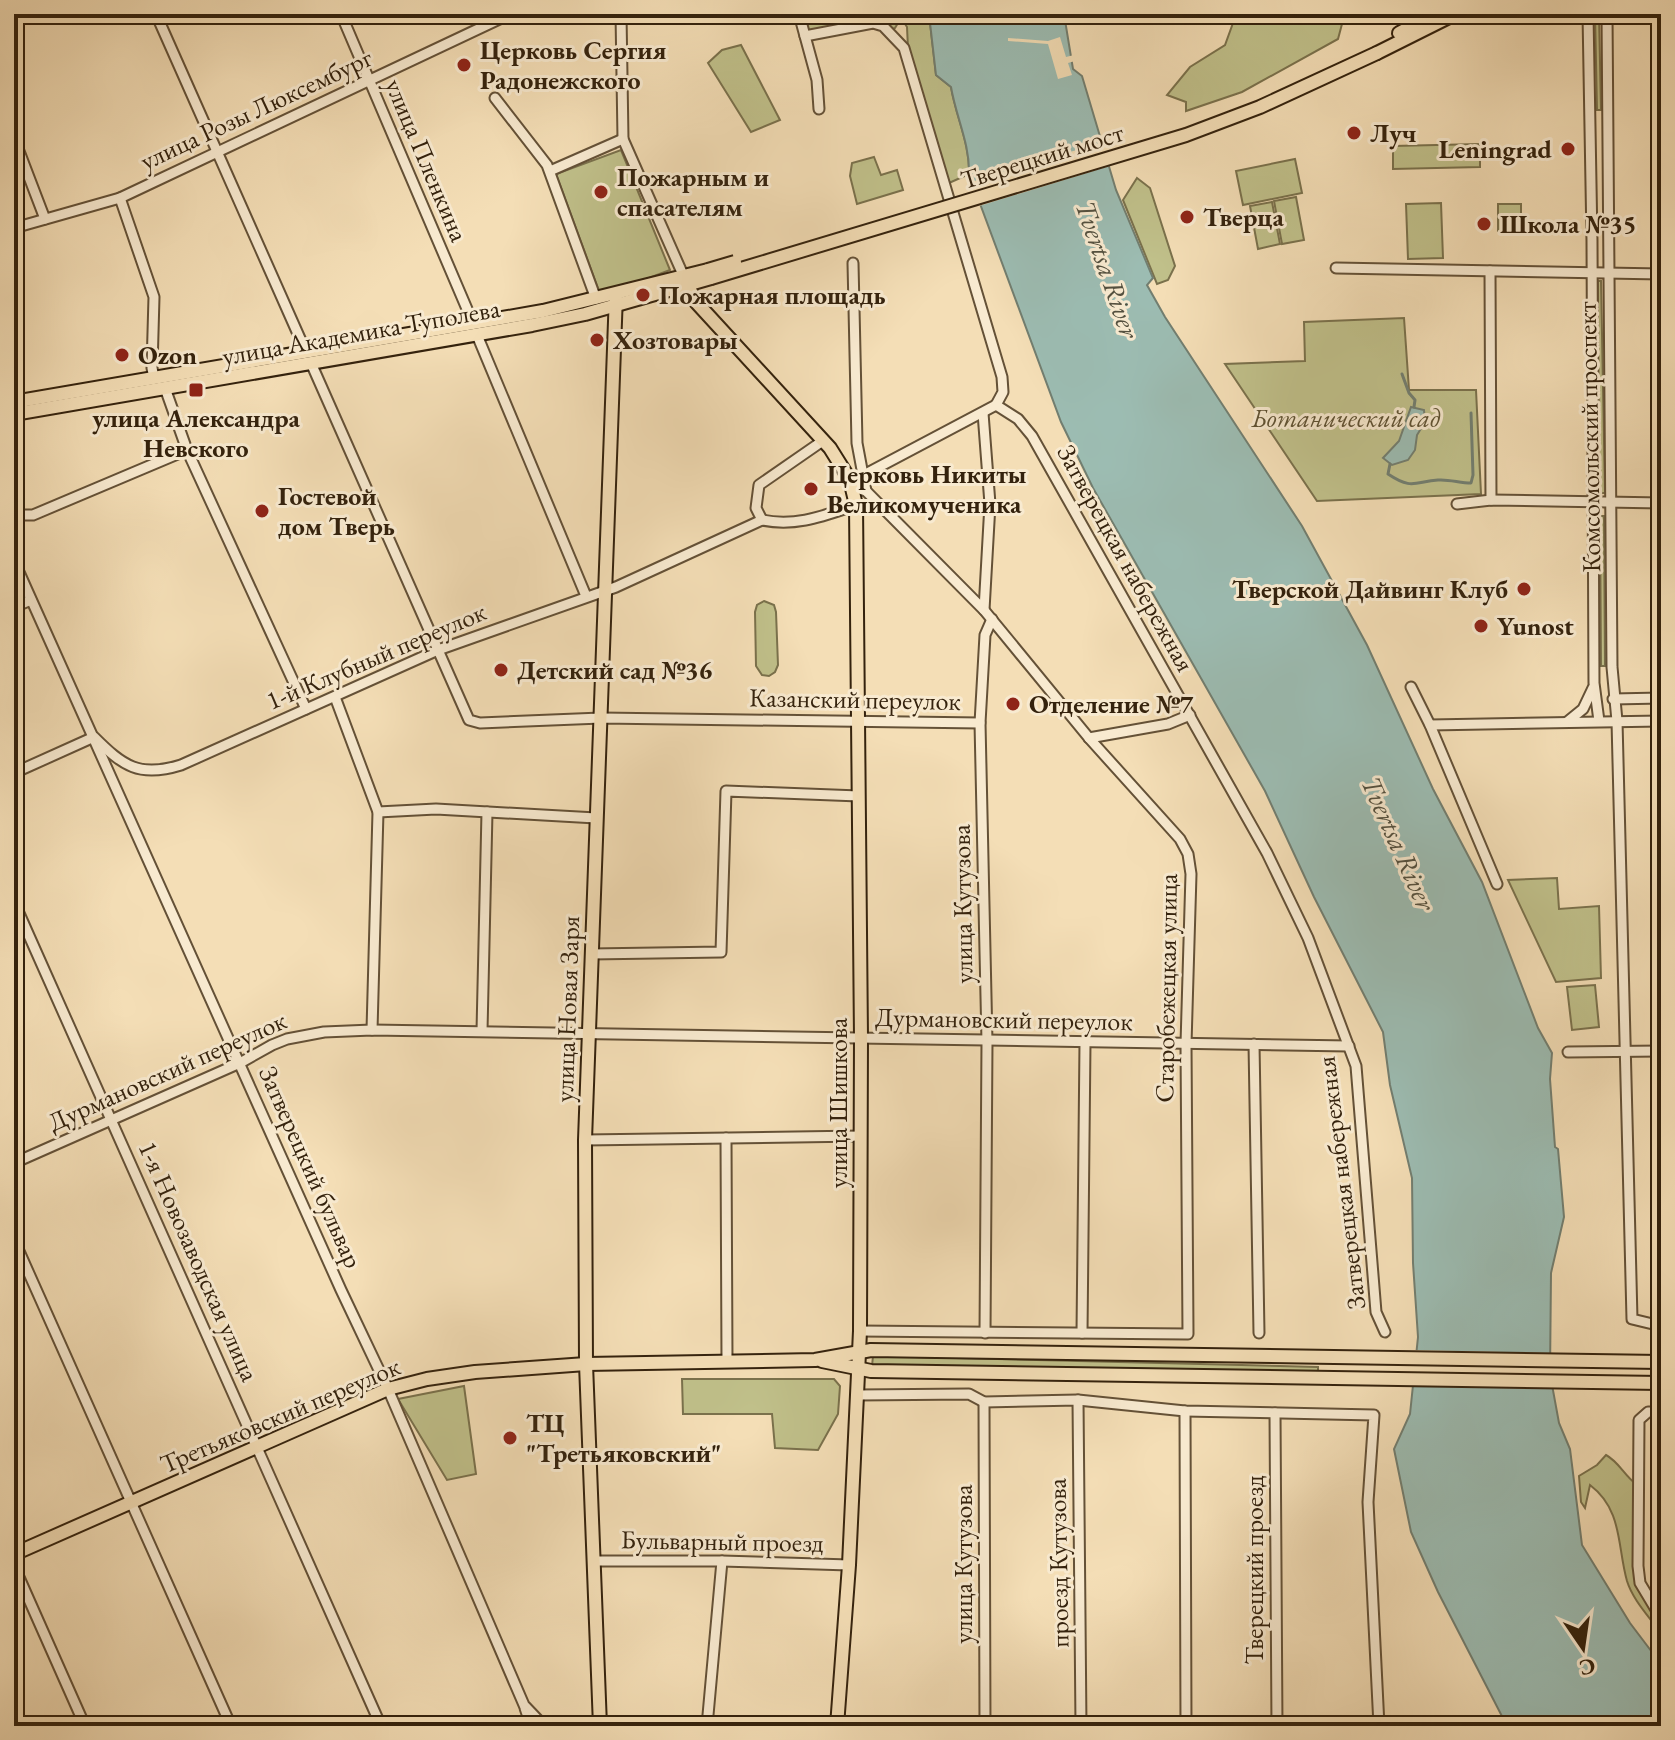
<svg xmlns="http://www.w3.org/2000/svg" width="1675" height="1740" viewBox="0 0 1675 1740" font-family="'EB Garamond',serif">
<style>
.green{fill:#c0c08a;stroke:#7a714c;stroke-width:2}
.water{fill:#9cbcb2;stroke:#727e70;stroke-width:2}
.pier{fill:#f4deb6}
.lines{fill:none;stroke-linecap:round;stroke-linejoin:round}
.stream{stroke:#727e70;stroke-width:3}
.minor-casing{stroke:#645137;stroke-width:13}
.major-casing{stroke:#34220d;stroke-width:16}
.minor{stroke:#f8ead0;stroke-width:9}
.major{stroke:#f4deb6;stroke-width:12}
.major-bridge-casing{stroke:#34220d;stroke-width:16;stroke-linecap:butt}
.major-bridge{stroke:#f4deb6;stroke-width:12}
.poi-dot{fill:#8f2418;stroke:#f8ead0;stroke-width:3}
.labels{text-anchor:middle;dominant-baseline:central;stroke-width:6;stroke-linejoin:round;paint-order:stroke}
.poi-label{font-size:26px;font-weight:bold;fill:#34220d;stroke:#f8ead0;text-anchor:start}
.street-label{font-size:26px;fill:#34220d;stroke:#f8ead0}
.park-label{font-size:26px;font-style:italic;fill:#5e5132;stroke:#f8ead0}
.water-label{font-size:28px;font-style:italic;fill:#53503f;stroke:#f8ead0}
</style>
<rect width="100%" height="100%" fill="#f4deb6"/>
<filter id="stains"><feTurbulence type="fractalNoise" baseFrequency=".0025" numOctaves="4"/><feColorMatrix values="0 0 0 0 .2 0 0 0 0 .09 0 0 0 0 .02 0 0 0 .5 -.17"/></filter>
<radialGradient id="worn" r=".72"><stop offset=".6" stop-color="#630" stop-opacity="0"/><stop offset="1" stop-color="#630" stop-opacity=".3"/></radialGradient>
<!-- green -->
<g class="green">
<path d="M804 14H929L936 75 951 87C956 117 970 144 969 174L949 183 944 178 908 48 907 27 901 18 895 28 891 30 885 23 809 33Z"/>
<polygon points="1215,14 1292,14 1293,22 1342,24 1338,39 1242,92 1186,111 1186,102 1167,95 1190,67 1225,45 1233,23"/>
<polygon points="1595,14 1599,14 1601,110 1597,110"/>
<polygon points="741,45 780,120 751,132 708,63 722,50"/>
<polygon points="1480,144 1480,167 1393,169 1393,146"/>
<polygon points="621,150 670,270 641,281 599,291 556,174"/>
<polygon points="874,157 881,175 897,170 903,190 857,204 850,176 852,163"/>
<polygon points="1295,159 1302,193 1243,205 1236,171"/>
<polygon points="1137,178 1150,188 1175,266 1168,280 1157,284 1123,200"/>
<polygon points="1296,197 1304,240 1282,244 1274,201"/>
<polygon points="1272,202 1280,244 1258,249 1250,206"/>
<polygon points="1441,203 1443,258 1408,259 1406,204"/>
<rect x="1498" y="204" width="23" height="27"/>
<polygon points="1598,281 1601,281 1605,493 1599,493"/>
<polygon points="1404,318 1409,390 1476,390 1481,494 1317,501 1225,364 1305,361 1304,322"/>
<polygon points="1600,516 1604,516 1605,666 1601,666"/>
<polygon points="764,601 774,605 776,612 778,665 775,672 769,676 762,675 756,666 755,612 757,605"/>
<polygon points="1557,878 1559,909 1599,906 1601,978 1556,982 1508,880"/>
<polygon points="1595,985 1599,1027 1572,1030 1567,987"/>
<polygon points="873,1356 1318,1367 1318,1373 872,1366"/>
<polygon points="682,1379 834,1379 840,1386 838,1414 818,1450 775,1448 772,1414 683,1414"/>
<polygon points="464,1386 476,1474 447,1480 398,1399"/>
<path d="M1606 1455C1619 1462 1624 1475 1636 1484L1635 1584 1657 1620 1654 1624C1644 1611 1632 1597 1627 1581 1617 1546 1623 1510 1590 1485L1585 1508 1581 1502 1579 1476 1597 1465Z"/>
</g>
<!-- water -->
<g class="water">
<path d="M929 14H1064L1073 69 1082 76 1116 190 1153 278 1147 285 1165 317 1302 526 1367 645 1433 789 1482 882 1538 1028 1552 1053 1550 1079 1555 1147 1558 1149 1564 1217 1551 1273 1550 1374 1559 1423 1570 1449 1582 1545 1630 1623 1661 1664V1726H1507L1438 1592 1411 1532 1394 1449 1410 1414 1418 1337 1413 1263 1412 1178 1390 1085 1383 1032 1314 897 1265 791 1093 488 1061 422 969 174C970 144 956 117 951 87L936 75Z"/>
<polygon points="1411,407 1424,410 1425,422 1417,435 1415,450 1408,460 1392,465 1383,458 1399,441"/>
</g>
<!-- pier -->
<g class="pier">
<polygon points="1060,37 1066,57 1074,55 1075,61 1068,63 1072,75 1058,79 1048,44 1008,41 1008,38 1048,41"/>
<polygon points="1106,141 1113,165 976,207 968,183"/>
<polygon points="1413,1350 1553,1353 1557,1389 1409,1385"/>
</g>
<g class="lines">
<!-- stream -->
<g class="stream">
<polyline points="1402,374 1409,393 1415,400 1414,407"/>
<path d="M1390 464 1388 474C1412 490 1414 482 1438 480 1449 479 1460 483 1471 483L1473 475 1471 413"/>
</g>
<!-- minor casing -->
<g class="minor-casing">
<g id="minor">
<polyline points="156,14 306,352"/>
<polyline points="341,14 473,323"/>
<polyline points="621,14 623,139 684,277"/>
<polyline points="799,14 817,80 819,109"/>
<polyline points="1588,14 1592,241 1594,683 1599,721"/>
<polyline points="1607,14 1612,667 1617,721 1632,1319 1661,1326"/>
<polyline points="805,36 873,23 883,26 904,48 1002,377 1003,392 996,405"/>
<polyline points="495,98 547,165 596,299"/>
<polyline points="14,138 45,219"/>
<polyline points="550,171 623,139"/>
<polyline points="120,198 154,297 152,368 154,378"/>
<polyline points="14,228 120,198 510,14"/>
<polyline points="853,263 857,443 866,491"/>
<polyline points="1336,268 1661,274"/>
<polyline points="1490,271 1491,500"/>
<polyline points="477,335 586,596"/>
<polyline points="311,363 469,720 480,723 601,718 980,723"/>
<polyline points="165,388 187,450 306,709"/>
<polyline points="996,405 1018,419 1032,436 1267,853 1308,938 1356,1066 1376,1312 1385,1332"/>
<polyline points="983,413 990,504 984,610"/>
<polyline points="858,478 996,405"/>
<polyline points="852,487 866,491 984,610 1089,738 1180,839 1188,854 1191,874 1186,1044 1188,1334 860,1331"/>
<polyline points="1457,504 1491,500 1661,503"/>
<polyline points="14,515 33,515 187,450"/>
<polyline points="762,520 756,508 759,485 824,440"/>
<polyline points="14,561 341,1290 388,1389 524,1705 544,1726"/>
<polyline points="14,607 31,600"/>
<polyline points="1411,687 1430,725 1497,884"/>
<polyline points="335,697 378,812 372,1030"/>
<polyline points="1613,699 1661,698"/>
<polyline points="1567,722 1583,709 1593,688"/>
<polyline points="1430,725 1661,721"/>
<polyline points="1089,738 1168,724 1190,715"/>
<path d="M14 773 94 737C123 766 139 778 181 765L438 650 616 587 762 520C796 527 823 516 856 505"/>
<polyline points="378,812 436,809 596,818"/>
<polyline points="14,902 381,1726"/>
<polyline points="591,954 721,952 726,791 859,796"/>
<polyline points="482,1031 487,812"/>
<polyline points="1254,1044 1259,1333"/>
<polyline points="1568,1052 1661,1051"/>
<polyline points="726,1138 727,1361"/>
<polyline points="585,1140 861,1136"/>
<polyline points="14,1163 240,1063 272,1045 287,1039 324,1032 372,1030 1349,1046"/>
<polyline points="14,1240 231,1726"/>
<polyline points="985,1333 987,1042 980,723 985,635 992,619"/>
<polyline points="1082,1333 1085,1043"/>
<polyline points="858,1395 969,1394 984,1402 1078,1400 1185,1411 1374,1415 1368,1502 1379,1726"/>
<polyline points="1078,1400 1081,1726"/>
<polyline points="984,1402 985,1726"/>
<polyline points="1185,1411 1186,1726"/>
<polyline points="1661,1412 1648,1412 1639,1420 1638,1566 1640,1583 1661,1618"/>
<polyline points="1275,1413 1277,1726"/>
<polyline points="595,1561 722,1561 849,1565"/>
<polyline points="14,1566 85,1726"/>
<polyline points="525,1708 531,1726"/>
<polyline points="707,1726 722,1561"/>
</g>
</g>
<!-- major casing -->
<g class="major-casing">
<g id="major">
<polyline points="1399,33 1435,14"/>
<polyline points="1377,53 1455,14"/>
<polyline points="684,277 696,302 830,448 850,480 856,505 861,1038 860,1331 849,1565 837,1726"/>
<polyline points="14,402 543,311 708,270"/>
<polyline points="14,414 532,325 585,314 711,278"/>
<polyline points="822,1361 871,1371 1661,1383"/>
<polyline points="14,1554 388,1389 427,1379 475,1372 586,1364 815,1360 871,1350 1661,1362"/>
<polyline points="600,1726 586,1364 585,1140 616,294"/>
</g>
</g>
<!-- minor -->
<use href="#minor" class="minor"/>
<!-- major -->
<use href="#major" class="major"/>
<!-- major-bridge casing -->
<g class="major-bridge-casing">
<g id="major-bridge">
<polyline points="708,270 735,262"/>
<polyline points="711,278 1186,135 1260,107 1377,53"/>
</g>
</g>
<!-- major-bridge -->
<use href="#major-bridge" class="major-bridge"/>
</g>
<!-- markers -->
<g class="poi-dot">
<circle cx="464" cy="65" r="8"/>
<circle cx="1354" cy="133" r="8"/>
<circle cx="1568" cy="149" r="8"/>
<circle cx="601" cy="192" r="8"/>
<circle cx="1187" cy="217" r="8"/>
<circle cx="1484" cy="224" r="8"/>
<circle cx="643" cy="295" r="8"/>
<circle cx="597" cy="340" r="8"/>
<circle cx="122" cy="355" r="8"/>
<rect x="188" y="382" width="16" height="16" rx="4"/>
<circle cx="811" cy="489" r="8"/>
<circle cx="262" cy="511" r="8"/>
<circle cx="1524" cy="589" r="8"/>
<circle cx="1481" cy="626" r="8"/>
<circle cx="501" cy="670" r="8"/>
<circle cx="1013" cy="704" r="8"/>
<circle cx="510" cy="1438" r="8"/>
</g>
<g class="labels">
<!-- poi labels -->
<g class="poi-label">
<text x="480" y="50">Церковь Сергия<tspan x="480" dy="30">Радонежского</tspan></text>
<text x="1370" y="133">Луч</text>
<text x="1552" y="149" text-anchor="end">Leningrad</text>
<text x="617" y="177">Пожарным и<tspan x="617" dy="30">спасателям</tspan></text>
<text x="1203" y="217">Тверца</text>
<text x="1500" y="224">Школа №35</text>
<text x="659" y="295">Пожарная площадь</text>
<text x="613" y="340">Хозтовары</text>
<text x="138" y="355">Ozon</text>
<text x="196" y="418" text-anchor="middle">улица Александра<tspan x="196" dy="30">Невского</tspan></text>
<text x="827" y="474">Церковь Никиты<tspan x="827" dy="30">Великомученика</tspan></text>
<text x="278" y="496">Гостевой<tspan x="278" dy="30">дом Тверь</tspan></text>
<text x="1508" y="589" text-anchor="end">Тверской Дайвинг Клуб</text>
<text x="1497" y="626">Yunost</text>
<text x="517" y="670">Детский сад №36</text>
<text x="1029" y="704">Отделение №7</text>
<text x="526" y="1423">ТЦ<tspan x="526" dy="30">"Третьяковский"</tspan></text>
</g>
<!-- street labels -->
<g class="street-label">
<text transform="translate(256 109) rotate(-25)">улица Розы Люксембург</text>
<text transform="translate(1042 156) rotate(-17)">Тверецкий мост</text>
<text transform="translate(427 160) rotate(67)">улица Пленкина</text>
<text transform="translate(361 332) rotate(-10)">улица Академика Туполева</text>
<text transform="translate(1589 437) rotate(-91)">Комсомольский проспект</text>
<text transform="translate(1126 558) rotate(61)">Затверецкая набережная</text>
<text transform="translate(376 656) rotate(-23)">1-й Клубный переулок</text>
<text transform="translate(855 699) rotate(1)">Казанский переулок</text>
<text transform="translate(962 904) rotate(-91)">улица Кутузова</text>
<text transform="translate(1166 988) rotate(-89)">Старобежецкая улица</text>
<text transform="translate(567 1009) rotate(-88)">улица Новая Заря</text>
<text transform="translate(1004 1019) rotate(1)">Дурмановский переулок</text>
<text transform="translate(167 1071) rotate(-24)">Дурмановский переулок</text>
<text transform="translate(838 1103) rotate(-90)">улица Шишкова</text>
<text transform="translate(311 1167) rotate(66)">Затверецкий бульвар</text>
<text transform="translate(1341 1183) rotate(-97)">Затверецкая набережная</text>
<text transform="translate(199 1261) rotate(66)">1-я Новозаводская улица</text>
<text transform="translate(280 1415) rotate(-23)">Третьяковский переулок</text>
<text transform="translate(722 1541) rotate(1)">Бульварный проезд</text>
<text transform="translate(1058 1563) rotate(-91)">проезд Кутузова</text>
<text transform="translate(963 1564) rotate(-90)">улица Кутузова</text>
<text transform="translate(1254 1570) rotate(-90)">Тверецкий проезд</text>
</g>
<!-- park labels -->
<g class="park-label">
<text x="1346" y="418">Ботанический сад</text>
</g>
<!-- water labels -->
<g class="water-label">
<text transform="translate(1108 269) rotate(71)">Tvertsa River</text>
<text transform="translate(1399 843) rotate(66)">Tvertsa River</text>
</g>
</g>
<!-- margin -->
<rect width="1675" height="1740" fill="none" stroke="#f4deb6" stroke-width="48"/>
<rect x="16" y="16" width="1643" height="1708" fill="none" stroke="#34220d" stroke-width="4"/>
<rect x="24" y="24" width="1627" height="1692" fill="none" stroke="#34220d" stroke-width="2"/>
<!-- north arrow -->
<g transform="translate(1583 1648) rotate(167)" stroke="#f8ead0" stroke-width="6" paint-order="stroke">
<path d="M0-6L14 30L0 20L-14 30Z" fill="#34220d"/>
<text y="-12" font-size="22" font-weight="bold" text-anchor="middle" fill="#34220d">С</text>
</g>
<rect width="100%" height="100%" filter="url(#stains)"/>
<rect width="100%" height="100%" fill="url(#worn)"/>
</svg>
